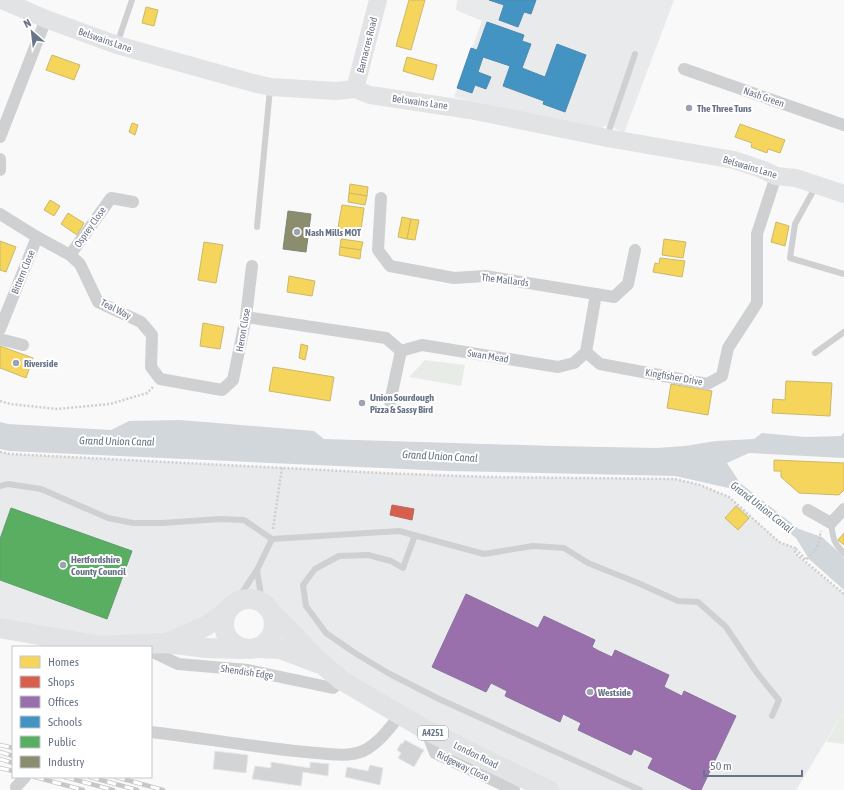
<svg xmlns="http://www.w3.org/2000/svg" width="844" height="790" viewBox="0 0 844 790" font-family="'Asap Condensed',sans-serif">
<style>
.built{fill:#e9eaeb}
.green{fill:#e8ece7}
.water{fill:#d2d7db}
.homes{fill:#f6d55c;stroke:#ccb869}
.shops{fill:#d6604d;stroke:#b5665f}
.offices{fill:#9970ab;stroke:#8b71a0}
.schools{fill:#4393c3;stroke:#4e8ab1}
.public{fill:#5aae61;stroke:#5e9d6d}
.industry{fill:#8c8c6e;stroke:#828576}
.building{fill:#d2d4d5;stroke:#e8e8e8}
.lines{fill:none;stroke-linecap:round;stroke-linejoin:round}
.path{stroke:#cecece;stroke-width:2.5;stroke-dasharray:2 2;stroke-linecap:butt}
.lane{stroke:#cfd0d2;stroke-width:6}
.street{stroke:#cfd0d2;stroke-width:12}
.secondary{stroke:#e2e3e4;stroke-width:18}
.primary{stroke:#e2e3e4;stroke-width:20}
.rail-casing{stroke:#c6c7c9;stroke-width:4.5}
.rail{stroke:#fff;stroke-width:3;stroke-dasharray:9;stroke-linecap:butt}
.poi-dot{fill:#9ba3b0;stroke:#fff;stroke-width:1.5}
.labels{text-anchor:middle;dominant-baseline:central;stroke-width:4;stroke-linejoin:round;paint-order:stroke}
.shield{fill:#fff;stroke:#969eac;stroke-width:1}
.shield-label{font-size:9px;font-weight:bold;fill:#697488}
.street-label{font-size:10px;fill:#697488;stroke:#fff}
.poi-label{font-size:10px;font-weight:bold;fill:#697488;stroke:#fff;text-anchor:start}
.water-label{font-size:11px;font-style:italic;fill:#657583;stroke:#fff}
</style>
<rect width="100%" height="100%" fill="#f9f9f9"/>
<!-- built -->
<g class="built">
<polygon points="457,0 674,0 624,133 608,125 598,129 454,97 482,21 456,10"/>
<polygon points="0,452 10,454 382,473 489,477 675,479 700,485 729,497 779,542 795,548 795,554 844,594 844,711 796,790 549,790 266,644 272,613 262,602 244,599 228,610 166,643 0,628"/>
</g>
<!-- green -->
<g class="green">
<polygon points="425,360 465,365 461,386 409,377"/>
<polygon points="844,711 844,744 826,742"/>
</g>
<!-- water -->
<polygon class="water" points="180,420 314,431 324,439 554,446 656,448 685,446 716,441 754,439 762,433 805,437 841,436 844,432 844,458 749,453 727,463 740,483 799,529 822,537 844,557 844,590 809,559 796,538 733,489 675,476 449,471 9,451 0,449 0,422 8,424 111,430 129,421"/>
<!-- homes -->
<g class="homes">
<polygon points="409,0 425,0 411,50 396,46"/>
<polygon points="146,7 158,10 154,26 142,23"/>
<polygon points="52,55 80,65 74,80 46,70"/>
<polygon points="407,57 437,65 433,80 403,71"/>
<polygon points="132,123 138,125 135,135 129,132"/>
<polygon points="740,124 785,140 780,153 768,149 767,153 751,147 752,143 735,137"/>
<polygon points="350,184 368,187 367,196 349,193"/>
<polygon points="349,193 367,196 365,205 348,202"/>
<polygon points="50,200 60,206 54,216 44,210"/>
<polygon points="342,205 364,208 360,237 337,233"/>
<polygon points="68,213 84,223 77,235 61,224"/>
<polygon points="402,217 411,219 407,239 398,237"/>
<polygon points="411,219 419,220 415,240 407,239"/>
<polygon points="776,222 789,226 785,246 771,242"/>
<polygon points="341,239 363,242 361,250 340,247"/>
<polygon points="664,239 686,242 683,258 662,255"/>
<polygon points="0,241 16,247 6,272 0,270"/>
<polygon points="204,242 223,245 216,283 198,280"/>
<polygon points="340,247 361,250 360,259 339,255"/>
<polygon points="660,258 685,261 682,277 653,272 655,263 659,264"/>
<polygon points="289,276 315,281 312,296 287,292"/>
<polygon points="203,323 224,327 220,349 200,346"/>
<polygon points="301,344 308,346 305,360 299,358"/>
<polygon points="0,346 33,358 26,378 0,368"/>
<polygon points="273,367 334,377 330,401 269,391"/>
<polygon points="786,381 832,383 830,416 772,413 773,399 785,400"/>
<polygon points="671,384 712,391 708,415 667,408"/>
<polygon points="774,460 844,463 844,490 839,495 799,493 781,477 781,471 774,471"/>
<polygon points="736,506 749,518 738,530 725,518"/>
<polygon points="844,533 844,545 838,540"/>
</g>
<!-- shops -->
<polygon class="shops" points="392,505 414,509 412,520 390,515"/>
<!-- offices -->
<polygon class="offices" points="466,594 538,628 544,616 595,640 592,647 597,650 612,657 615,650 669,675 664,687 682,696 684,691 736,716 701,790 693,790 648,768 653,758 634,749 631,755 578,730 581,723 563,714 560,722 505,696 507,691 491,683 486,692 432,667"/>
<!-- schools -->
<g class="schools">
<polygon points="489,0 536,0 531,14 524,12 518,27 499,20 504,5"/>
<polygon points="487,22 524,35 522,41 531,44 522,68 545,77 557,44 586,55 565,112 543,104 544,101 503,86 510,66 483,57 478,72 491,77 486,89 475,85 472,93 457,88 471,48 477,50"/>
</g>
<!-- public -->
<polygon class="public" points="11,508 132,551 107,619 0,580 0,539"/>
<!-- industry -->
<polygon class="industry" points="288,211 311,214 306,252 283,249"/>
<!-- building -->
<g class="building">
<polygon points="405,740 424,750 414,767 398,758 401,753 397,750 401,743 402,744"/>
<polygon points="215,751 248,755 246,773 213,769"/>
<polygon points="271,762 310,768 310,762 329,764 328,776 303,772 301,786 252,779 255,766 271,768"/>
<polygon points="370,765 383,768 380,785 345,777 347,767 368,771"/>
</g>
<g class="lines">
<!-- path -->
<g class="path">
<polyline points="0,401 10,404 57,409 110,404 147,393 153,387"/>
<polyline points="0,452 10,454 382,473 489,477 675,479 700,485 729,497 779,542 795,548 795,553 844,594"/>
<polyline points="273,529 282,468"/>
<polyline points="796,549 806,560 817,548 821,531"/>
</g>
<!-- lane -->
<g class="lane">
<polyline points="117,44 132,0"/>
<polyline points="607,136 635,54"/>
<polyline points="816,186 795,224 790,258 844,274"/>
<polyline points="257,227 270,89"/>
<polyline points="815,353 844,332"/>
<polyline points="0,486 8,484 41,489 108,518 133,523 162,523 220,519 244,520 272,539"/>
<path d="M831 523C833 537 833 543 844 553"/>
<polyline points="415,535 403,568 391,561 368,555 339,556 315,569 303,585 306,606 326,633 355,653 388,673 439,699 640,790"/>
<polyline points="257,570 262,602"/>
<polyline points="235,603 257,570 272,539 399,531 484,554 533,546 564,548 588,563 638,583 678,601 698,602 726,627 757,673 779,700 772,716"/>
</g>
<!-- street -->
<g class="street">
<polyline points="684,69 844,125"/>
<polyline points="0,137 46,19"/>
<polyline points="0,159 0,170"/>
<polyline points="381,198 378,250 390,266 454,278 485,276 614,297 628,284 635,250"/>
<polyline points="0,214 37,237 70,255 80,264 98,302 141,322 152,335 151,367 160,379 222,390 233,380 246,317 252,266"/>
<polyline points="70,255 111,198 133,202"/>
<polyline points="246,317 386,338 401,351 422,345 558,367 574,363 586,352 596,294"/>
<polyline points="0,329 37,237"/>
<polyline points="0,339 23,345"/>
<polyline points="586,352 600,364 707,384 722,376 728,348 757,303 757,234 776,176"/>
<polyline points="390,402 401,351"/>
<polyline points="808,510 831,523 844,509"/>
<polyline points="151,651 178,664 248,670 333,688 341,680"/>
<polyline points="426,730 435,753 514,790"/>
<path d="M151 732C203 738 254 747 306 752 322 753 348 758 363 751 378 744 390 728 400 715"/>
<polyline points="16,787 25,777"/>
</g>
<!-- secondary -->
<g class="secondary">
<polyline points="2,0 46,19 117,45 257,84 271,87 336,91 355,89 370,95 470,110 607,138 734,160 761,169 776,176 796,178 844,194"/>
<polyline points="355,89 378,0"/>
</g>
<!-- primary -->
<g class="primary">
<circle cx="249" cy="624" r="25"/>
<polyline points="272,613 323,665 341,680 426,730 521,777 549,790"/>
<polyline points="0,628 101,646 166,643 207,648 242,649"/>
<polyline points="169,642 206,626 228,610"/>
<polyline points="258,648 280,649 317,663"/>
</g>
<!-- rail casing -->
<g class="rail-casing">
<g id="rail">
<polyline points="0,745 13,748"/>
<polyline points="0,752 13,756"/>
<polyline points="0,759 13,763"/>
<polyline points="0,768 13,771"/>
<polyline points="35,777 83,790"/>
<polyline points="65,777 113,790"/>
<polyline points="90,777 137,790"/>
<polyline points="116,777 163,790"/>
</g>
</g>
<!-- rail -->
<use href="#rail" class="rail"/>
</g>
<!-- markers -->
<g class="poi-dot">
<circle cx="689" cy="108" r="4"/>
<circle cx="297" cy="232" r="4"/>
<circle cx="16" cy="363" r="4"/>
<circle cx="362" cy="403" r="4"/>
<circle cx="63" cy="565" r="4"/>
<circle cx="590" cy="692" r="4"/>
</g>
<g class="labels">
<!-- shield labels -->
<rect class="shield" x="418" y="726" width="30" height="14" rx="3"/>
<g class="shield-label">
<text x="433" y="733">A4251</text>
</g>
<!-- street labels -->
<g class="street-label">
<text transform="translate(105 40) rotate(19)">Belswains Lane</text>
<text transform="translate(367 45) rotate(-76)">Barnacres Road</text>
<text transform="translate(764 97) rotate(19)">Nash Green</text>
<text transform="translate(420 102) rotate(8)">Belswains Lane</text>
<text transform="translate(750 167) rotate(17)">Belswains Lane</text>
<text transform="translate(90 227) rotate(-55)">Osprey Close</text>
<text transform="translate(23 272) rotate(-68)">Bittern Close</text>
<text transform="translate(505 280) rotate(7)">The Mallards</text>
<text transform="translate(116 309) rotate(27)">Teal Way</text>
<text transform="translate(243 330) rotate(-80)">Heron Close</text>
<text transform="translate(488 356) rotate(9)">Swan Mead</text>
<text transform="translate(674 377) rotate(10)">Kingfisher Drive</text>
<text transform="translate(247 672) rotate(8)">Shendish Edge</text>
<text transform="translate(476 755) rotate(26)">London Road</text>
<text transform="translate(463 766) rotate(26)">Ridgeway Close</text>
</g>
<!-- poi labels -->
<g class="poi-label">
<text x="697" y="108">The Three Tuns</text>
<text x="305" y="232">Nash Mills MOT</text>
<text x="24" y="363">Riverside</text>
<text x="370" y="397">Union Sourdough<tspan x="370" dy="12">Pizza &amp; Sassy Bird</tspan></text>
<text x="71" y="559">Hertfordshire<tspan x="71" dy="12">County Council</tspan></text>
<text x="598" y="692">Westside</text>
</g>
<!-- water labels -->
<g class="water-label">
<text transform="translate(117 441) rotate(1)">Grand Union Canal</text>
<text transform="translate(440 456) rotate(3)">Grand Union Canal</text>
<text transform="translate(762 507) rotate(38)">Grand Union Canal</text>
</g>
</g>
<!-- legend -->
<rect x="12" y="646" width="140" height="132" fill="#ffffff" stroke="#c3c7cf"/>
<rect x="20" y="656" width="20" height="12" fill="#f6d55c" stroke="#c3c7cf"/>
<text x="48" y="666" font-size="12" fill="#697488">Homes</text>
<rect x="20" y="676" width="20" height="12" fill="#d6604d" stroke="#c3c7cf"/>
<text x="48" y="686" font-size="12" fill="#697488">Shops</text>
<rect x="20" y="696" width="20" height="12" fill="#9970ab" stroke="#c3c7cf"/>
<text x="48" y="706" font-size="12" fill="#697488">Offices</text>
<rect x="20" y="716" width="20" height="12" fill="#4393c3" stroke="#c3c7cf"/>
<text x="48" y="726" font-size="12" fill="#697488">Schools</text>
<rect x="20" y="736" width="20" height="12" fill="#5aae61" stroke="#c3c7cf"/>
<text x="48" y="746" font-size="12" fill="#697488">Public</text>
<rect x="20" y="756" width="20" height="12" fill="#8c8c6e" stroke="#c3c7cf"/>
<text x="48" y="766" font-size="12" fill="#697488">Industry</text>
<!-- north arrow -->
<g transform="translate(32 32) rotate(332)" stroke="#ffffff" stroke-width="3" paint-order="stroke">
<path d="M0-3L7 15L0 10L-7 15Z" fill="#697488"/>
<text y="-6" font-size="11" font-weight="bold" text-anchor="middle" fill="#697488">N</text>
</g>
<!-- scale -->
<path d="M704 770v6h98v-6" fill="none" stroke="#697488" stroke-width="2"/>
<text x="710" y="770" font-size="12" fill="#697488" stroke="#ffffff" stroke-width="3" paint-order="stroke">50 m</text>
</svg>
